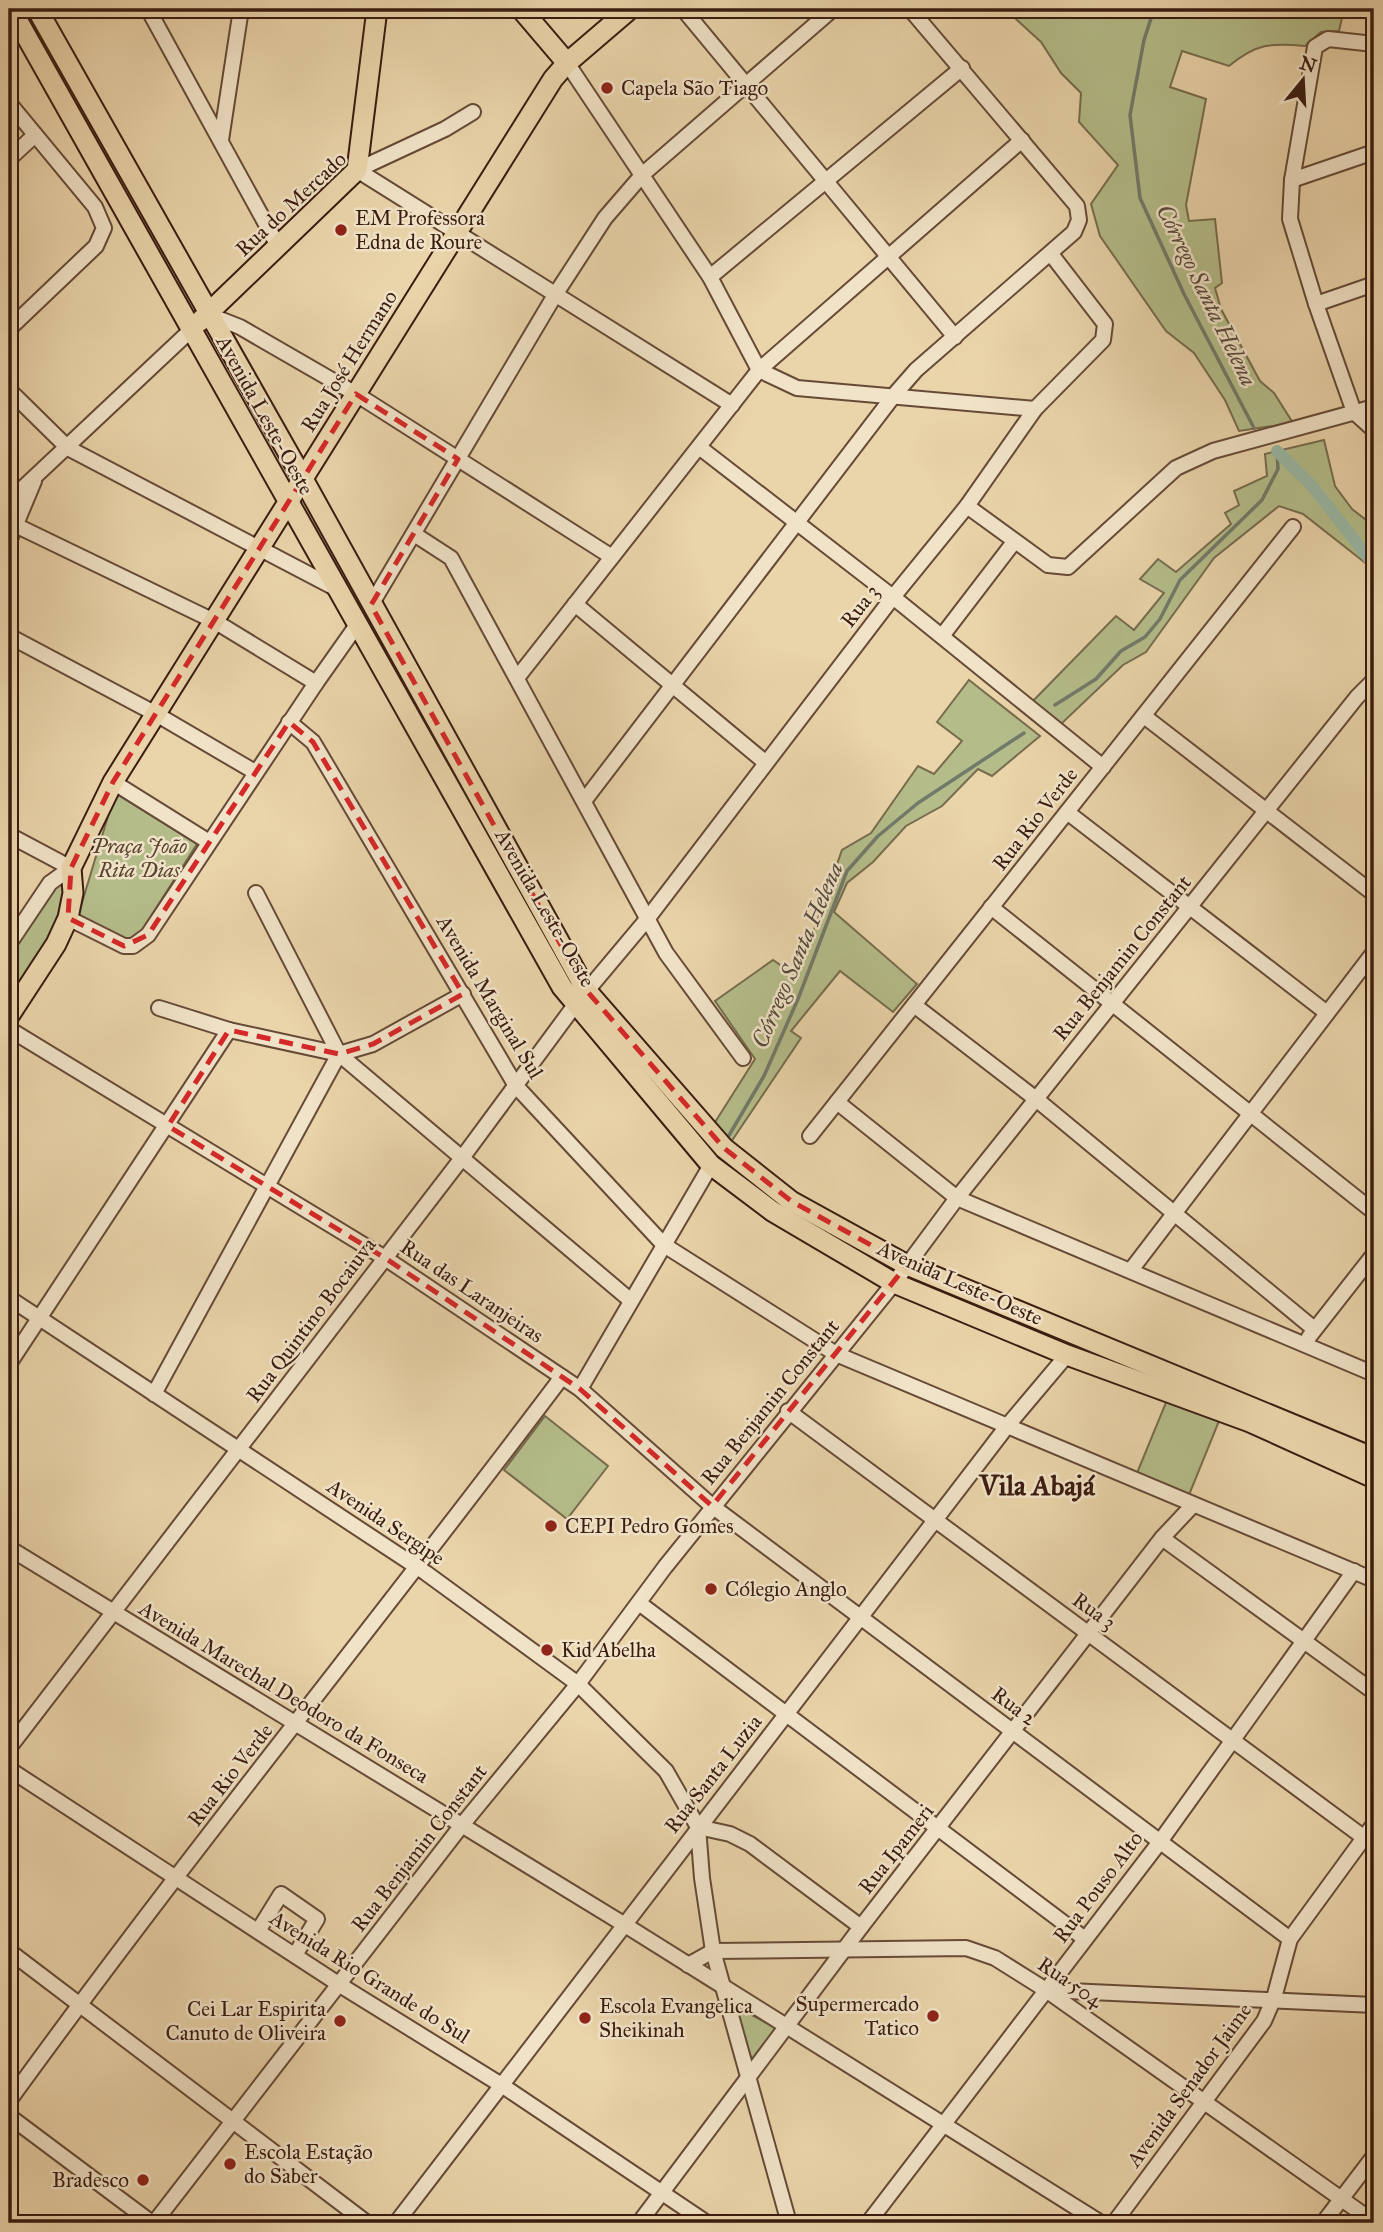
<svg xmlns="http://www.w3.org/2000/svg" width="1383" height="2232" viewBox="0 0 1383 2232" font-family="'IM FELL Great Primer',serif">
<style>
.green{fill:#b4bd8a;stroke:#776c4e;stroke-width:2}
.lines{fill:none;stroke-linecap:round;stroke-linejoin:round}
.stream{stroke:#727a6a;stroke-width:3.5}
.canal{stroke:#98b8a5;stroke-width:12}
.minor-casing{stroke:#664a37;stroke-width:18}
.major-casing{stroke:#3a1c11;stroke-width:23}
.minor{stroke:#f1e3c8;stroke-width:14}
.major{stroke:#ead4aa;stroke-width:19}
.marked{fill:none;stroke:#d62828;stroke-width:5;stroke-dasharray:14 9;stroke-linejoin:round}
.poi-dot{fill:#8f2418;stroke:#f1e3c8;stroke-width:2.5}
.labels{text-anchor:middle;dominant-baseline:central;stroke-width:5;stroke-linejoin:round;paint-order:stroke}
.poi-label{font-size:21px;fill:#3a1c11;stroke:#f1e3c8;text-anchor:start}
.street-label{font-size:21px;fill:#3a1c11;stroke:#f1e3c8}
.park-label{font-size:21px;font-style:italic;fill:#58442f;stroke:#f1e3c8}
.water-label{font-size:23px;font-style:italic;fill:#564b3d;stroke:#f1e3c8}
.district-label{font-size:28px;font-weight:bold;fill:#3a1c11;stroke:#f1e3c8}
</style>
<rect width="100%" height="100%" fill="#ead4aa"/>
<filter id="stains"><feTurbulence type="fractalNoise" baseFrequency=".00286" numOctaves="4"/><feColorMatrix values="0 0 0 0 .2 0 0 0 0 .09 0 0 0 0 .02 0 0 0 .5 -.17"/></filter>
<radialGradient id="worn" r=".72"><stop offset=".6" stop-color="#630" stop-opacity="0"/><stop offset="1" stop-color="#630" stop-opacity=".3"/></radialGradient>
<!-- green -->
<g class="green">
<path d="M1005 9H1344L1339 31 1321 32 1305 46C1270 43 1257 43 1229 66L1182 51 1170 87 1206 99 1186 205 1189 221 1215 219 1222 283 1215 288 1221 309 1260 381 1274 393 1293 423 1239 431 1225 400 1194 353 1166 331 1100 236 1091 204 1118 165 1079 122 1081 93 1061 73 1041 42Z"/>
<polygon points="1324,440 1335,486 1352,509 1374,526 1374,608 1368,565 1303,514 1279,506 1214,558 1146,652 1123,665 1059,726 1031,703 1116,616 1134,630 1164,593 1140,579 1158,559 1176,572 1231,524 1225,513 1239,505 1234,491 1267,476 1265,454"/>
<polygon points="969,680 1040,736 992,776 978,769 942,806 906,826 873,862 847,883 834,912 917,984 893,1012 840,971 791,1031 801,1038 731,1142 712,1127 755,1059 715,1001 773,960 789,971 800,970 842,850 871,833 918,766 934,774 962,741 937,722"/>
<polygon points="115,793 197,844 137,938 125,940 78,916"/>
<path d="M63 874 72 880C57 926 35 964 9 1004V950Z"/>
<polygon points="1167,1400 1219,1421 1189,1495 1137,1473"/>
<polygon points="545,1416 608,1466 567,1519 504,1470"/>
<polygon points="734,2006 777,2028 752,2061"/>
</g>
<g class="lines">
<!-- stream -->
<g class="stream">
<polyline points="1154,9 1144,40 1130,115 1140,198 1184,294 1254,428"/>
<polyline points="1055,705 1096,679 1121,651 1145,637 1160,619 1180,580 1262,500 1278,469 1277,451"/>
<polyline points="728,1137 764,1076 798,999 847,871 878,836 918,803 1024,733"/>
</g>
<!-- canal -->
<polyline class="canal" points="1277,451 1313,487 1374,565"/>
<!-- minor casing -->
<g class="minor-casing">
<g id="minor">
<polyline points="148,9 278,246"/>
<polyline points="683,9 955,337"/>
<polyline points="1374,44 1328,39 1315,47 1292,180 1290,219 1316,304 1354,412 1374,430"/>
<polyline points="567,63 710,277 759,370 797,388 1035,409"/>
<polyline points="9,103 95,207 104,228 96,246 9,329"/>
<polyline points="221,140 241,9"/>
<polyline points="9,159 35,135"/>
<polyline points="357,170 732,405"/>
<polyline points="357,170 445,129 473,112"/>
<polyline points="1292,180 1374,152"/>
<polyline points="710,277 962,68"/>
<polyline points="1316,304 1374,284"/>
<polyline points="207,314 240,327 356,394 612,557"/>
<polyline points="9,390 68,448 337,589"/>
<polyline points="699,447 893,597 1103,767"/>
<polyline points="9,501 191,330"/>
<polyline points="967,506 1048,565 1068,567 1176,468 1213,451 1374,407"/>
<polyline points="9,522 216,622 316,683"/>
<polyline points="414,534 451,558 666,953 743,1058"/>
<polyline points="9,541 34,481"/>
<polyline points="575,604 766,763"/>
<polyline points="371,605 555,295 605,218 643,174 833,9"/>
<polyline points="9,636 156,714 255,772"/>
<polyline points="942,636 1014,542"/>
<polyline points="517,678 759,370 1022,140"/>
<polyline points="1144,716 1374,894"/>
<polyline points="289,722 313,742 516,1086 664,1245 836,1354 1374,1580"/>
<polyline points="113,782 209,842"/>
<polyline points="584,801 895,394 916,370 1074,232 1079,220 1077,206 910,9"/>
<polyline points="1067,812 1327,1013"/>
<polyline points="9,835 71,868"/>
<polyline points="256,893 339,1054"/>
<polyline points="991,907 1374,1212"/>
<polyline points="68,918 124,946 133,946 148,935 316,683 357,625"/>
<polyline points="9,944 50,883 71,868"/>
<polyline points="914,1005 1036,1099 1313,1328"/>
<polyline points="159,1008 229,1030 339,1054 630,1300"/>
<polyline points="9,1029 385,1258 580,1389 712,1506 1290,1939"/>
<polyline points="339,1054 373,1044 463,994"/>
<polyline points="837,1102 957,1198 1374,1374"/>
<polyline points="810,1136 1293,527"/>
<polyline points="1131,1270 1374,952"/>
<polyline points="9,1298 426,1573 578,1684 666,1771 698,1827 702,1878 713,1951 789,2223"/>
<polyline points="1309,1337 1374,1254"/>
<polyline points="9,1364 229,1030"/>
<polyline points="580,1389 711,1165"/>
<polyline points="154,1394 339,1054"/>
<polyline points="788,1411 1374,1845"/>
<polyline points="1162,1538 1374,1692"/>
<polyline points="9,1548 625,1925 1101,2223"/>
<polyline points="639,1603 1085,1939"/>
<polyline points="9,1748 462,1158 575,1005 648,918 893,597 967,506 1035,409 1103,340 1105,324 1051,254"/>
<polyline points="9,1769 340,1985 503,2086 707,2223"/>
<polyline points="698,1827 730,1834 750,1844 861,1927"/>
<polyline points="258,1931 281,1894 317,1919 295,1955"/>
<polyline points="9,1951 367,2223"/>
<polyline points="688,1965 713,1951 966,1948 995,1958 1046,1990 1374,2222"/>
<polyline points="1047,1990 1374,2005"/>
<path d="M9 2101C187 1855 380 1619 562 1377"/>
<polyline points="9,2116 152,2223"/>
<polyline points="154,2223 462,1825 578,1684 665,1567 894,1283 957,1198 1357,697 1374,680"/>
<polyline points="396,2223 1008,1425 1067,1355"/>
<polyline points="639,2223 861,1927 1162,1538 1193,1505"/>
<polyline points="868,2223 1159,1843 1354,1571"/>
<polyline points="1114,2223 1264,2021 1274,1998 1290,1939 1374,1824"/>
<polyline points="1323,2223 1374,2156"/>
</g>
</g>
<!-- major casing -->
<g class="major-casing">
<g id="major">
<polyline points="11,9 562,987 711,1165 772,1211 894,1283 1067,1355 1250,1422 1374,1478"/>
<polyline points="37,9 303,479 586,990 724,1148 791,1201 907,1265 1374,1458"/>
<polyline points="521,9 567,63"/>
<polyline points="199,322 357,170 377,9"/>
<polyline points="9,1016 56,944 68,918 73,893 71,868 113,782 553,79 567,63 630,9"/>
</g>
</g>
<!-- minor -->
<use href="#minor" class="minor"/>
<!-- major -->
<use href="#major" class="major"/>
</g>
<!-- marked area -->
<path class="marked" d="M356 394 458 459 371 605 586 990 724 1148 791 1201 907 1265 712 1506 580 1389 385 1258 168 1126 229 1030 339 1054 373 1044 463 994 313 742 289 722 148 935 124 946 68 918 71 868 113 782Z"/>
<!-- markers -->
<g class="poi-dot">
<circle cx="607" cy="88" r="7"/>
<circle cx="341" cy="230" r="7"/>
<circle cx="551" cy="1526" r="7"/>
<circle cx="711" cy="1589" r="7"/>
<circle cx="547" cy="1650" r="7"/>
<circle cx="933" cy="2016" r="7"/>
<circle cx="585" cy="2018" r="7"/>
<circle cx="340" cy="2021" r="7"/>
<circle cx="230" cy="2164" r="7"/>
<circle cx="143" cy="2180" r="7"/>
</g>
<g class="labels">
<!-- poi labels -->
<g class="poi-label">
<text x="621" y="88">Capela São Tiago</text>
<text x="355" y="218">EM Professora<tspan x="355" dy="24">Edna de Roure</tspan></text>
<text x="565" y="1526">CEPI Pedro Gomes</text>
<text x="725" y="1589">Cólegio Anglo</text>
<text x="561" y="1650">Kid Abelha</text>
<text x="919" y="2004" text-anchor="end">Supermercado<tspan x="919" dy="24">Tatico</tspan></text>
<text x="599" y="2006">Escola Evangelica<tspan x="599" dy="24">Sheikinah</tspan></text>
<text x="326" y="2009" text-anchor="end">Cei Lar Espirita<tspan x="326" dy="24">Canuto de Oliveira</tspan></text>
<text x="244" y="2152">Escola Estação<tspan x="244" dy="24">do Saber</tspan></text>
<text x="129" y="2180" text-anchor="end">Bradesco</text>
</g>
<!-- street labels -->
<g class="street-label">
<text transform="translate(291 204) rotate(-43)">Rua do Mercado</text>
<text transform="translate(349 361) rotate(-58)">Rua José Hermano</text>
<text transform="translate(265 415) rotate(61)">Avenida Leste-Oeste</text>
<text transform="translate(860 606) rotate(-52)">Rua 3</text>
<text transform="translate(1035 819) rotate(-52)">Rua Rio Verde</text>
<text transform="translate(545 908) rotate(60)">Avenida Leste-Oeste</text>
<text transform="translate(1122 958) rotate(-51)">Rua Benjamin Constant</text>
<text transform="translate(490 997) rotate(59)">Avenida Marginal Sul</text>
<text transform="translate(960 1283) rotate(24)">Avenida Leste-Oeste</text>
<text transform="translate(472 1291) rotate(34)">Rua das Laranjeiras</text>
<text transform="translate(311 1320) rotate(-53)">Rua Quintino Bocaiuva</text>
<text transform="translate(770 1402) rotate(-51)">Rua Benjamin Constant</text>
<text transform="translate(386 1522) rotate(34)">Avenida Sergipe</text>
<text transform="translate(1094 1611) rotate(36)">Rua 3</text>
<text transform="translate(284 1692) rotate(31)">Avenida Marechal Deodoro da Fonseca</text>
<text transform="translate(1014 1706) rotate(37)">Rua 2</text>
<text transform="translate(713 1774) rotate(-52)">Rua Santa Luzia</text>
<text transform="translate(230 1775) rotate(-52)">Rua Rio Verde</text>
<text transform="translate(419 1848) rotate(-52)">Rua Benjamin Constant</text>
<text transform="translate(896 1849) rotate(-52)">Rua Ipameri</text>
<text transform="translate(1098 1887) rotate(-53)">Rua Pouso Alto</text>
<text transform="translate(370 1977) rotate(32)">Avenida Rio Grande do Sul</text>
<text transform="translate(1070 1982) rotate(34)">Rua 504</text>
<text transform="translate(1189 2085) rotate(-54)">Avenida Senador Jaime</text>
</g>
<!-- park labels -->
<g class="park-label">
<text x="139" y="846">Praça João<tspan x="139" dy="24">Rita Dias</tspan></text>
</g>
<!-- water labels -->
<g class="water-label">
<text transform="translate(1207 295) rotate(64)">Córrego Santa Helena</text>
<text transform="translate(797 955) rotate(-67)">Córrego Santa Helena</text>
</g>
<!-- district labels -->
<g class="district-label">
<text x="1037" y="1485">Vila Abajá</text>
</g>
</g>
<!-- margin -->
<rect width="1383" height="2232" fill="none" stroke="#ead4aa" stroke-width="35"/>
<rect x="10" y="10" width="1362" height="2211" fill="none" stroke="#3a1c11" stroke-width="3.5"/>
<rect x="18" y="18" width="1348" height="2197" fill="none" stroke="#3a1c11" stroke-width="2"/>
<!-- north arrow -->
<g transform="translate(1303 80) rotate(18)" stroke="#f1e3c8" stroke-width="5" paint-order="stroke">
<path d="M0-5L12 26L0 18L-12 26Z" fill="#3a1c11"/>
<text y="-10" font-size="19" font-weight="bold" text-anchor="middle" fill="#3a1c11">N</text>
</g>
<rect width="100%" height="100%" filter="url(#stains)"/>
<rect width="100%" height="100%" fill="url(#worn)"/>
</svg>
